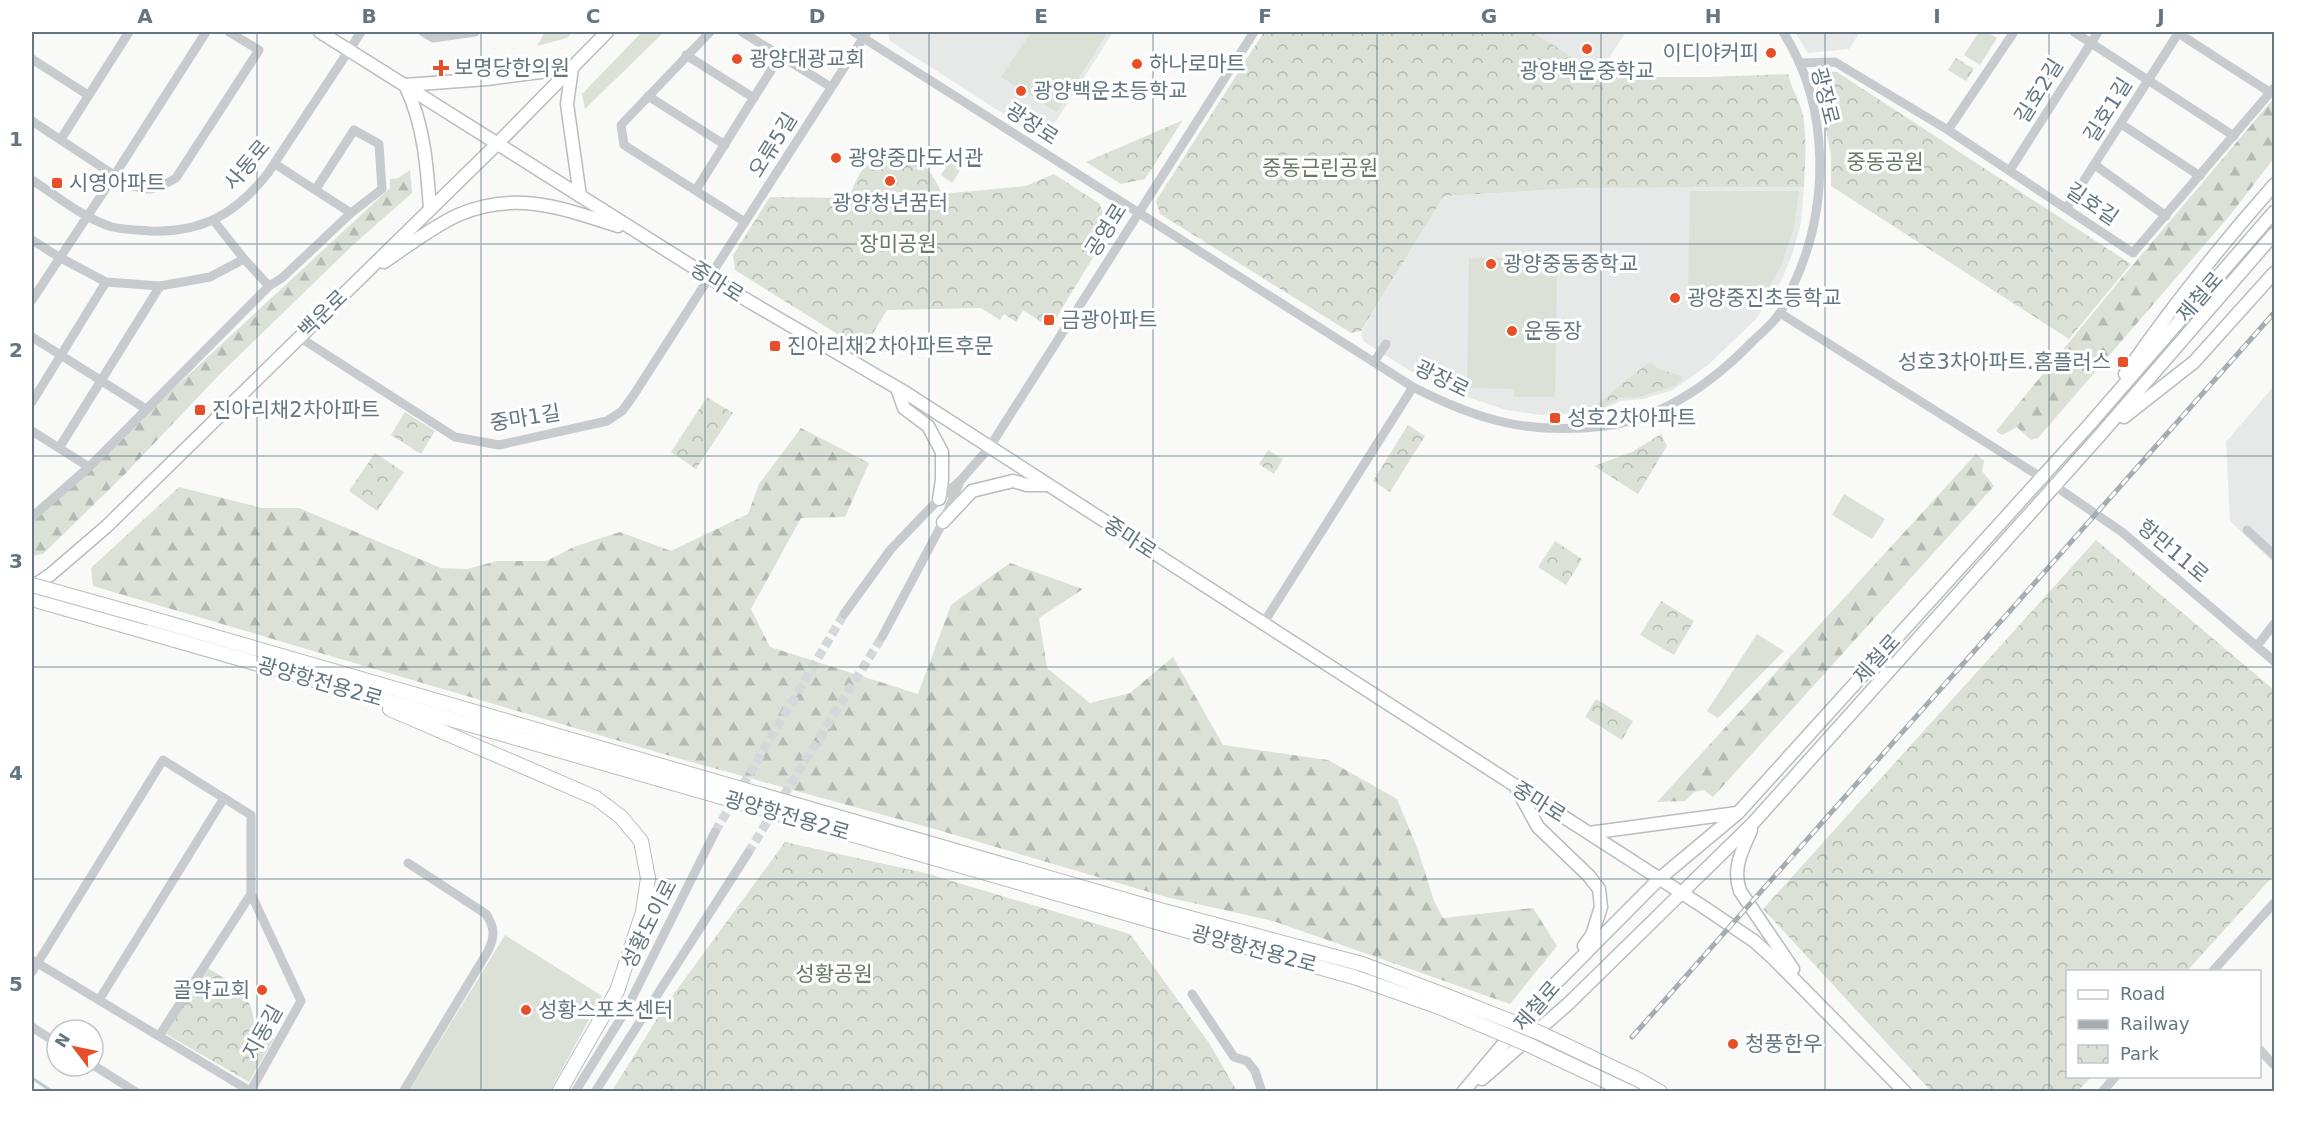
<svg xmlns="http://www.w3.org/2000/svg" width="2306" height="1123" viewBox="0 0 2306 1123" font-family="'DejaVu Sans','Noto Sans KR',sans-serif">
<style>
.built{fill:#e7e8e8}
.green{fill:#dbe1d7}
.forest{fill:url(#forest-firs)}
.park{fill:url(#park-crowns)}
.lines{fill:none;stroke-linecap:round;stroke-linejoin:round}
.stream{stroke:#bfcace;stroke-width:3}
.minor-tunnel{stroke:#d4d8da;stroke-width:9;stroke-dasharray:9 4.5;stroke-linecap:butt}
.major-casing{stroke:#b8bdc0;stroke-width:15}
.highway-casing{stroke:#b9bdc0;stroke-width:16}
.minor{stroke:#c7cbce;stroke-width:9}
.major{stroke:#fff;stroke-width:12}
.highway{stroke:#fff;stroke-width:14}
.rail-casing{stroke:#a5adb2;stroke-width:5}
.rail{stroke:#fff;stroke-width:3;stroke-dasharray:9;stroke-linecap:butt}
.highway-bridge-casing{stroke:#b9bdc0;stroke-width:16;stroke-linecap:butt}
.highway-bridge{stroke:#fff;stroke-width:14}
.grid{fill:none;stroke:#637682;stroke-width:1.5;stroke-opacity:0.55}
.poi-dot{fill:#e84f28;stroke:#fff;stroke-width:2}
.labels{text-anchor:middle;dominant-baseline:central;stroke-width:6;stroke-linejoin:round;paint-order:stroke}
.poi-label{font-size:21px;fill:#637682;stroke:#fff;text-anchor:start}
.street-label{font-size:21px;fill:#637682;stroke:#fff}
.park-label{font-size:21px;fill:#677a62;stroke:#fff}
.neatline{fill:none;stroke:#637682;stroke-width:2}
.grid-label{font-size:20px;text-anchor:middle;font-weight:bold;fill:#637682}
</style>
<defs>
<pattern id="forest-firs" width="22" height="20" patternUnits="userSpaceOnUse" patternTransform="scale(1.5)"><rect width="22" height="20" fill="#dbe1d7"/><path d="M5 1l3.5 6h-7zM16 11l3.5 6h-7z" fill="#b5bbb4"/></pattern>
<pattern id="park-crowns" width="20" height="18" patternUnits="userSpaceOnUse" patternTransform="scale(1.5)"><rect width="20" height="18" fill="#dbe1d7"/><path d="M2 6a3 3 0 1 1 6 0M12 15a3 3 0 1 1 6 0" fill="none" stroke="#b5bbb4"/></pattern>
</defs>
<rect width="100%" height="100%" fill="#f9f9f7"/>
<!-- built -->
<g class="built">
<polygon points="888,32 1113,32 1044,140 890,41"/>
<polygon points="1533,32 1626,32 1600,71 1588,67"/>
<polygon points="1795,32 1860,32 1849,49 1808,53"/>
<polygon points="1804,187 1801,223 1793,252 1782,279 1757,318 1708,365 1673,390 1643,399 1620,401 1601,412 1541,415 1506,410 1447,390 1412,372 1363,341 1361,332 1444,196 1579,188"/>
<polygon points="2274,386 2274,563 2230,521 2226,442"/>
</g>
<!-- green -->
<g class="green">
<polygon points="545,32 573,32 567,38 537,46"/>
<polygon points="642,32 664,32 585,109 582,94"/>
<polygon points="1031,32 1108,32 1057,112 1001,77"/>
<polygon points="1979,32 1987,32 1997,38 1980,65 1964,55"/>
<polygon points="955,153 967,160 952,183 941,175"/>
<polygon points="1690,191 1799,191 1794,227 1781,266 1759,304 1688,303"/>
<polygon points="1520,257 1528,274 1557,274 1555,397 1514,397 1514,389 1467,388 1469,258"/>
<polygon points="1844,494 1885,519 1872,539 1832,515"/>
<polygon points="1757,634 1784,651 1718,718 1707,711"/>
<polygon points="505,935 602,996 550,1091 409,1091"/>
</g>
<!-- forest -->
<g class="forest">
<polygon points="2274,98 2274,158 2231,214 2039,437 2031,440 2017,427 2002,435 1996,431 2121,279"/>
<polygon points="410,170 412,193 354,244 221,373 124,475 43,554 32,556 32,520 390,188 390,179 398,178"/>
<polygon points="801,428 869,463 845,517 801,518 751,609 770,647 918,694 951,605 1010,563 1083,589 1039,618 1047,668 1090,703 1130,693 1173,657 1223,745 1328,760 1397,799 1418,850 1434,901 1443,918 1533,908 1557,946 1510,1004 1273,921 1166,897 938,830 677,758 93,586 91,568 179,487 262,508 299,508 441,568 467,569 497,561 546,561 576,546 620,532 671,551 748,514 759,484"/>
<polygon points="1976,454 1984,461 1982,471 1994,486 1713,797 1704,790 1694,792 1685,801 1657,802"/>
</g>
<!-- park -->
<g class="park">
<path d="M1264 32H1533L1588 67 1616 77H1711L1788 74C1791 88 1800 101 1803 115 1807 138 1805 164 1804 187L1579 188 1444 196 1361 331 1351 333 1160 214 1156 201Z"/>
<polygon points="1956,58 1974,69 1966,81 1948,70"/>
<polygon points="1814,71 1837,72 2131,264 2069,339 1831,186 1831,154"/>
<polygon points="1183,120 1145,179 1121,184 1086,162"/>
<path d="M885 152C915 151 931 167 942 194L1026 186 1054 174 1100 204 1108 233 1050 328 1023 310 1016 322 1004 314 1000 320 981 308 887 310 863 350 735 270 733 255 770 197 849 198C858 175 862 164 885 152Z"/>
<polygon points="1650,362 1659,369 1682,376 1682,381 1673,387 1634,398 1620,397 1605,407 1592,409 1630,377"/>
<polygon points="707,397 733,413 696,469 671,452"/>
<polygon points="405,412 435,431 421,454 391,435"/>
<polygon points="1408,425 1425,436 1390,492 1373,481"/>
<polygon points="1661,434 1667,446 1638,494 1594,466 1632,452"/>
<polygon points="1268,450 1283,459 1274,474 1259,464"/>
<polygon points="375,453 404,472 377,511 349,491"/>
<polygon points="2096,540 2274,690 2274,875 2187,971 2068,972 2068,1076 2091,1077 2078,1091 1931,1091 1763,909"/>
<polygon points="1555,541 1582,559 1566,585 1538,567"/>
<polygon points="1661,601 1694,621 1674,655 1640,635"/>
<polygon points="1596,699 1633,721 1622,740 1585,717"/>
<polygon points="785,842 925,873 1130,934 1209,1043 1237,1091 612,1091 665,1006"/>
<polygon points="206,967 240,987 251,1007 258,1038 270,1036 274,1039 249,1082 166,1034"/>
</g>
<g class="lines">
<!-- stream -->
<polyline class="stream" points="32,1078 53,1092"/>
<!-- minor-tunnel -->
<g class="minor-tunnel">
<polyline points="715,832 844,614"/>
<polyline points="748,853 882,637"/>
</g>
<!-- major casing -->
<g class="major-casing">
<g id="major">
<polyline points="320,32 728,289 906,393 1702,906 1754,941 1774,959 1905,1092"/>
<polyline points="572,68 567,104 580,196"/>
<polyline points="405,85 487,79 572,68"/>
<path d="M406 87C424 125 427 166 430 209"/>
<path d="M384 262C408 246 432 227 458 215 515 190 562 208 618 226"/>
<path d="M2125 374C2171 308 2221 245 2274 185"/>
<polyline points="897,388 904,408 928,426 942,452 942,480 939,499"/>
<polyline points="2124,417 2194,362 2274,273"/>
<polyline points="943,522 972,491 1013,481 1027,485 1047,485"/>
<polyline points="32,587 50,575 107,526 497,144 607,32"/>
<polyline points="1517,789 1538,827 1589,876 1599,889 1601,907 1592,935 1584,946"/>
<path d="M1751 830C1742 851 1732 868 1740 891L1793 969"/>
<polyline points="1589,833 1737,813"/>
<polyline points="1482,1079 1568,1004 1754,822 2101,434 2274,234"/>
<polyline points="1463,1092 1547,992 1659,879 1738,813 2090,424 2274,212"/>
</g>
</g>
<!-- highway casing -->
<g class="highway-casing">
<g id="highway">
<polyline points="32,599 1167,925 1354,977 1439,1007"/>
<polyline points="150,618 1160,910 1362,964 1447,996"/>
<polyline points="390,709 596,798 621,817 641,841 648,878 643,912 617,991 559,1092"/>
<polyline points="1639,1080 1660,1092"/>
</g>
</g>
<!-- minor -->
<g class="minor">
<polyline points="423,32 433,38 475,32"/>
<polyline points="710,32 621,125 624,145 745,222"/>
<polyline points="742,32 831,87"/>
<path d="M854 32 1413 387C1479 421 1530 435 1605 426 1664 418 1712 383 1752 342 1761 333 1773 324 1780 313 1785 305 1788 296 1792 288 1830 209 1831 107 1783 32"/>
<polyline points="2014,32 1948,130 2133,253 2274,88"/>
<polyline points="2074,32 2234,136"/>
<polyline points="2178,33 2271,93"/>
<polyline points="686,55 754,98"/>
<polyline points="32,59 88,95"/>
<polyline points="1799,63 1835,62 1948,130"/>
<polyline points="648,96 725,145"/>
<path d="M32 121 126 183C148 193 156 190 176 178L259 50 229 32"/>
<polyline points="2121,124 2200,176"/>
<polyline points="61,139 129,32"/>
<polyline points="275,164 351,213"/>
<polyline points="2095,165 2166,216"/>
<polyline points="2010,170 2098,32"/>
<path d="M32 180C57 196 83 218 112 227 124 230 137 230 149 231 202 233 236 214 268 173L361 32"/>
<polyline points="696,190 780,56"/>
<polyline points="2067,207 2179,32"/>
<polyline points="214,221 244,259 269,286"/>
<polyline points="32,240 59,257 106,282 160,286 210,277 244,259"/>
<polyline points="32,300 114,176 206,32"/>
<polyline points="1780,313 2055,486 2122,532 2274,661"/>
<polyline points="32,337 146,409"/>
<polyline points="299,337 455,437 499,445 607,421 622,411 633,396 867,32"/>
<polyline points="1374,362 1386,344"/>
<polyline points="32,402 106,282"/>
<polyline points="32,431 89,467"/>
<polyline points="59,448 160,286"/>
<polyline points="32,517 89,467 269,286 282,278 351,213 382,189 379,144 354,130 316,189"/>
<polyline points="2247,530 2274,555"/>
<polyline points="844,614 891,549 939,499 960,481 989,448 1254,32"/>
<polyline points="1263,624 1413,387"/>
<polyline points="882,637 943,522 959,484"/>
<polyline points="2257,646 2274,624"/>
<polyline points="34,961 250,1091"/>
<polyline points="32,972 163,760 251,815 251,894 301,1001 250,1092"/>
<polyline points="2212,972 2274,903"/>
<polyline points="1192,994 1234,1057 1247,1061 1255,1071 1262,1092"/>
<polyline points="99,1000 224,798"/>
<polyline points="32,1027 57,1043"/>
<polyline points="159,1036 251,894"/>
<polyline points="2260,1050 2274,1065"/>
<polyline points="93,1065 136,1092"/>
<path d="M403 1092 488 951C495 936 495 928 486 914L408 863"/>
<polyline points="575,1092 626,1010 715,832"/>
<polyline points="595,1092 748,853"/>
<polyline points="2102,1092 2116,1076"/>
</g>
<!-- major -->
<use href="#major" class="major"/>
<!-- highway -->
<use href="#highway" class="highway"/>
<!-- rail casing -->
<g class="rail-casing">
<polyline id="rail" points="1632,1037 2274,313"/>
</g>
<!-- rail -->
<use href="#rail" class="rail"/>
<!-- highway-bridge casing -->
<g class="highway-bridge-casing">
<g id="highway-bridge">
<polyline points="32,585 150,618"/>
<polyline points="1447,996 1540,1033 1639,1080"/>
<polyline points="1439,1007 1529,1045 1629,1092"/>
</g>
</g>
<!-- highway-bridge -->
<use href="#highway-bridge" class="highway-bridge"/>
</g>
<!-- grid -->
<path class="grid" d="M257 32V1092M481 32V1092M705 32V1092M929 32V1092M1153 32V1092M1377 32V1092M1601 32V1092M1825 32V1092M2049 32V1092M32 244H2274M32 456H2274M32 667H2274M32 879H2274"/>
<!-- markers -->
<g class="poi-dot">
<circle cx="1587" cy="49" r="6"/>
<circle cx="1771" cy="53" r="6"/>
<circle cx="737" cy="59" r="6"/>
<circle cx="1137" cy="64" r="6"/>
<path d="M438 59h6v6h6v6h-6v6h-6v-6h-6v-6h6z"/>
<circle cx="1021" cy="91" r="6"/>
<circle cx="836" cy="158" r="6"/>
<circle cx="890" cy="181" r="6"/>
<rect x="51" y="177" width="12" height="12" rx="3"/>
<circle cx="1491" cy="264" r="6"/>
<circle cx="1675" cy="298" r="6"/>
<rect x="1043" y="314" width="12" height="12" rx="3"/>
<circle cx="1512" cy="331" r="6"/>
<rect x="769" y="340" width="12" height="12" rx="3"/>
<rect x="2117" y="356" width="12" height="12" rx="3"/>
<rect x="194" y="404" width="12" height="12" rx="3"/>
<rect x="1549" y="412" width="12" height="12" rx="3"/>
<circle cx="262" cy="990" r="6"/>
<circle cx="526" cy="1010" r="6"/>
<circle cx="1733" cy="1044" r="6"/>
</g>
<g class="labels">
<!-- poi labels -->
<g class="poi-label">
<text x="1759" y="53" text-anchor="end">이디야커피</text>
<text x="749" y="59">광양대광교회</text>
<text x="1149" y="64">하나로마트</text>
<text x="454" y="68">보명당한의원</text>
<text x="1587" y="71" text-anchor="middle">광양백운중학교</text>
<text x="1033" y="91">광양백운초등학교</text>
<text x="848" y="158">광양중마도서관</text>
<text x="69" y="183">시영아파트</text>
<text x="890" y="203" text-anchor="middle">광양청년꿈터</text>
<text x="1503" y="264">광양중동중학교</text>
<text x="1687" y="298">광양중진초등학교</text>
<text x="1061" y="320">금광아파트</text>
<text x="1524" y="331">운동장</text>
<text x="787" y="346">진아리채2차아파트후문</text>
<text x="2111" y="362" text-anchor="end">성호3차아파트.홈플러스</text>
<text x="212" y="410">진아리채2차아파트</text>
<text x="1567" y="418">성호2차아파트</text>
<text x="250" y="990" text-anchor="end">골약교회</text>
<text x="538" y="1010">성황스포츠센터</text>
<text x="1745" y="1044">청풍한우</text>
</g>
<!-- street labels -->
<g class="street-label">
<text transform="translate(2039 91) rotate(-58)">길호2길</text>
<text transform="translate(1825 96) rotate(76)">광장로</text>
<text transform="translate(2108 110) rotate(-58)">길호1길</text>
<text transform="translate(1032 124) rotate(33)">광장로</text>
<text transform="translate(773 145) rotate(-58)">오류5길</text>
<text transform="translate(247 165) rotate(-50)">사동로</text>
<text transform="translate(2092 204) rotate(34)">길호길</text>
<text transform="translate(1106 230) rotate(-58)">공영로</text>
<text transform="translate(717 282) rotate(32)">중마로</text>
<text transform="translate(2200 297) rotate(-49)">제철로</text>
<text transform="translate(323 314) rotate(-44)">백운로</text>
<text transform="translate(1442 379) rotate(26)">광장로</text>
<text transform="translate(525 418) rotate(-9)">중마1길</text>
<text transform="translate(1130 538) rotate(33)">중마로</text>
<text transform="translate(2173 551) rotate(40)">항만11로</text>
<text transform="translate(1877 659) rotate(-48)">제철로</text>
<text transform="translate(320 682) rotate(16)">광양항전용2로</text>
<text transform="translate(1539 802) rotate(32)">중마로</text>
<text transform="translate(787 816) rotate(16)">광양항전용2로</text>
<text transform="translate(649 924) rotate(-63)">성황도이로</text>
<text transform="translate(1254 949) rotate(15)">광양항전용2로</text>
<text transform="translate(1537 1006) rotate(-49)">제철로</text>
<text transform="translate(263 1032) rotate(-61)">지동길</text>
</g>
<!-- park labels -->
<g class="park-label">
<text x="1885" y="162">중동공원</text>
<text x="1320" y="168">중동근린공원</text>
<text x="898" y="244">장미공원</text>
<text x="834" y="974">성황공원</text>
</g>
</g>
<!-- border -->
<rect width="2306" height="1123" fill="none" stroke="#ffffff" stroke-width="66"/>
<!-- legend -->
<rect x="2066" y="970" width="195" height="108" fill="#ffffff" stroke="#c1c8cd" stroke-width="1.5"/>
<rect x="2078" y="990" width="30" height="9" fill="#ffffff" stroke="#c1c8cd" stroke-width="1.5"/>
<text x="2120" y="1000" font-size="18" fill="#637682">Road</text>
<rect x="2078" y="1020" width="30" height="9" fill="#a5adb2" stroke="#c1c8cd" stroke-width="1.5"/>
<text x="2120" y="1030" font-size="18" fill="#637682">Railway</text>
<rect x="2078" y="1045" width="30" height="18" fill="url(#park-crowns)" stroke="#c1c8cd" stroke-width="1.5"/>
<text x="2120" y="1060" font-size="18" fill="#637682">Park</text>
<!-- north arrow -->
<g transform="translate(75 1048) rotate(302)"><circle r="28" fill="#ffffff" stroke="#c1c8cd" stroke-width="1.5"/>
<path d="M0-4.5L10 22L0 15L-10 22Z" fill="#e84f28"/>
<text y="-9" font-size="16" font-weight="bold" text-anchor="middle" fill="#637682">N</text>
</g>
<rect x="33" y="33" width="2240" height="1057" class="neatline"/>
<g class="grid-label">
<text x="145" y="23">A</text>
<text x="369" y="23">B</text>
<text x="593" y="23">C</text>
<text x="817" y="23">D</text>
<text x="1041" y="23">E</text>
<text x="1265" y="23">F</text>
<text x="1489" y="23">G</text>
<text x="1713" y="23">H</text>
<text x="1937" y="23">I</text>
<text x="2161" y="23">J</text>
<text x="16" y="146">1</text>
<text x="16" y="357">2</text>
<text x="16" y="568">3</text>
<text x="16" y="780">4</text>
<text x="16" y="991">5</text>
</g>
</svg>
